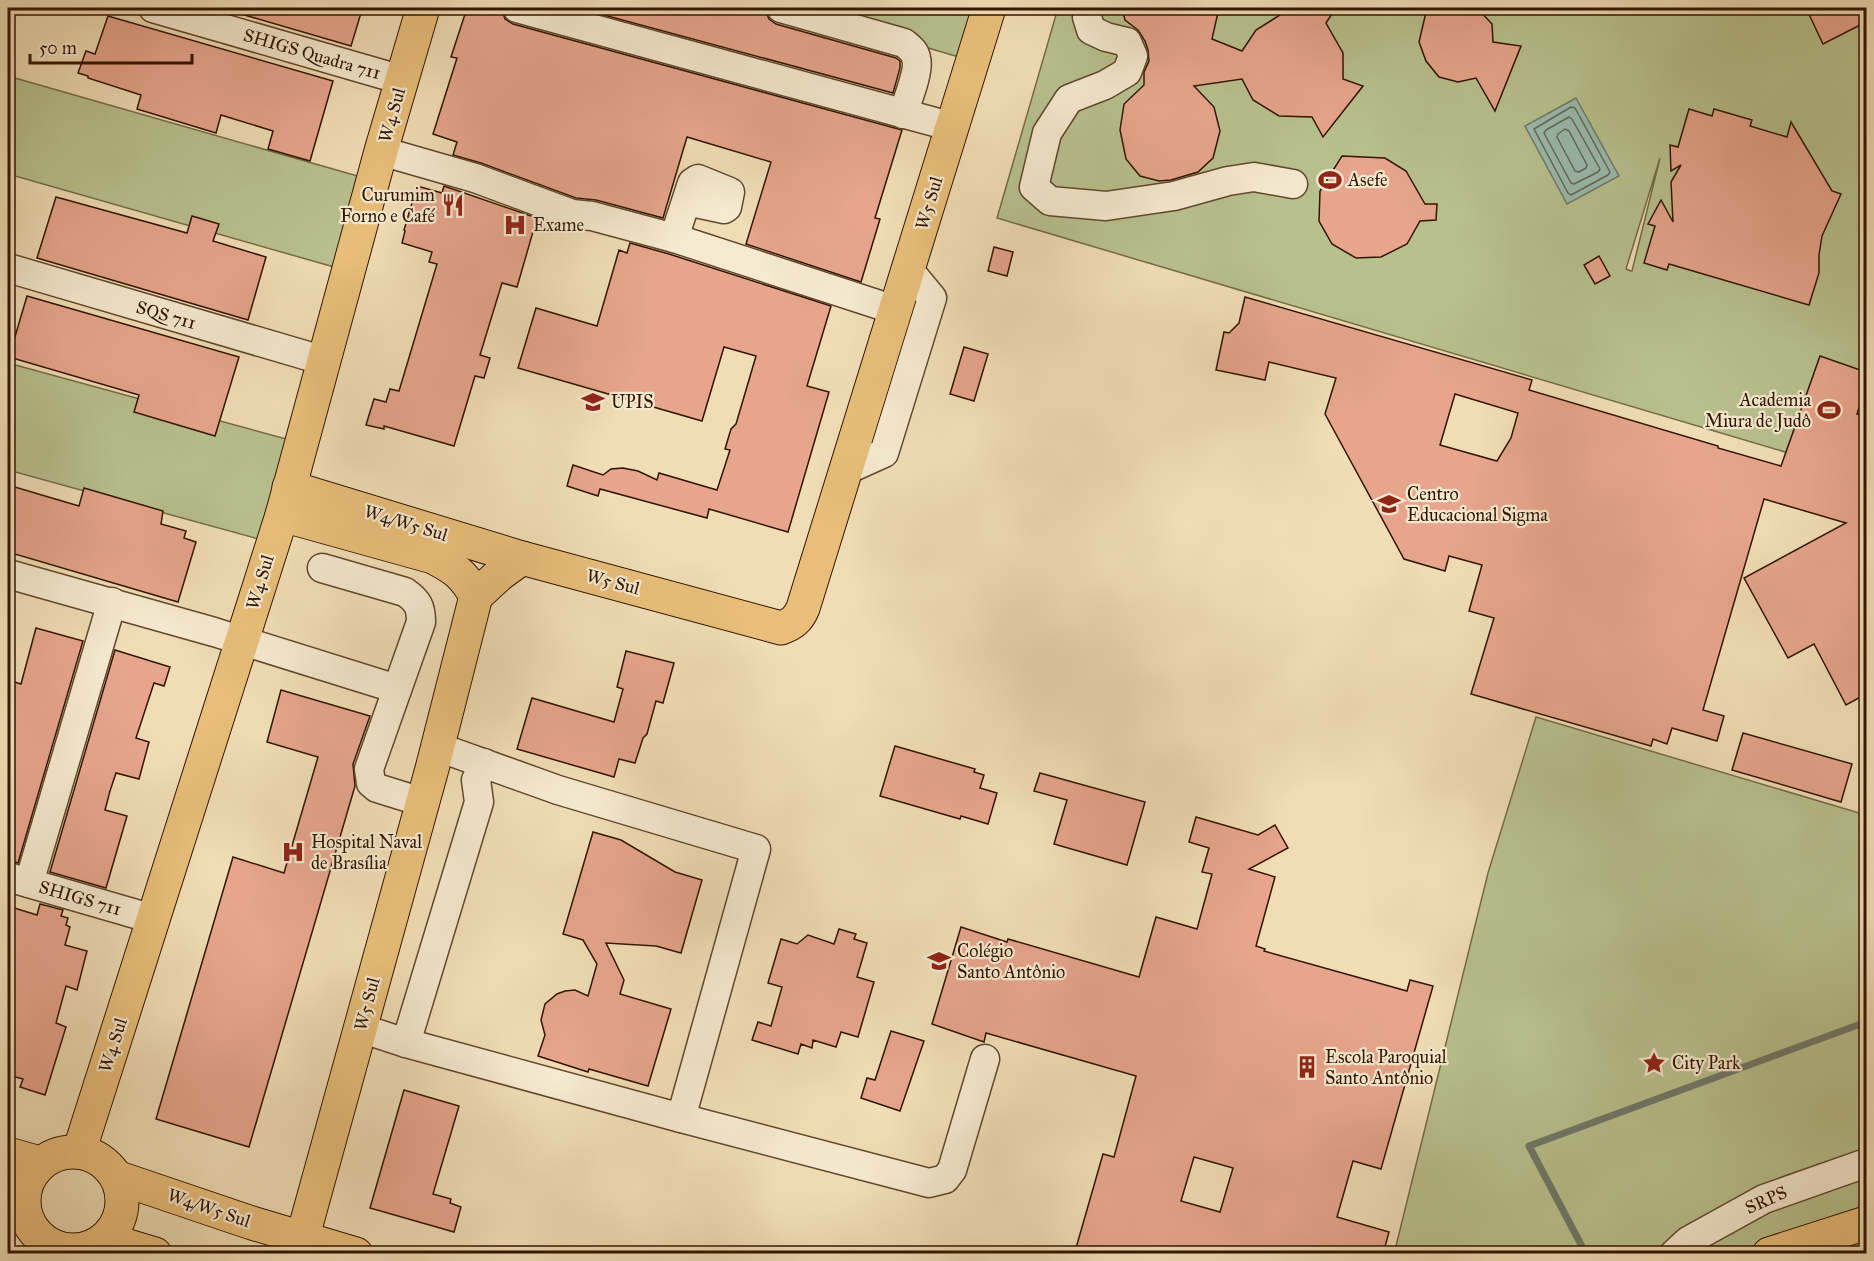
<svg xmlns="http://www.w3.org/2000/svg" width="1874" height="1261" viewBox="0 0 1874 1261" font-family="'IM FELL Great Primer',serif">
<style>
.green{fill:#b8c18e;stroke:#756b47;stroke-width:1.5;fill-rule:evenodd}
.water{fill:#9abbaf;stroke:#707969;stroke-width:1.5}
.lines{fill:none;stroke-linecap:round;stroke-linejoin:round}
.shore{stroke:#666858;stroke-width:1.5}
.stream{stroke:#707969;stroke-width:7}
.building{fill:#e6a58c;stroke:#321500;stroke-width:1.5;fill-rule:evenodd}
.minor-casing{stroke:#62472d;stroke-width:31}
.major-casing{stroke:#321500;stroke-width:35}
.minor{stroke:#f5e9cf;stroke-width:28}
.major{stroke:#e8be7a;stroke-width:33}
.labels{text-anchor:middle;dominant-baseline:central;stroke-width:4.5;stroke-linejoin:round;paint-order:stroke}
.street-label{font-size:18px;fill:#321500;stroke:#f5e9cf}
.poi-label{font-size:18px;fill:#321500;stroke:#f5e9cf;text-anchor:start}
</style>
<rect width="100%" height="100%" fill="#f0ddb5"/>
<filter id="stains"><feTurbulence type="fractalNoise" baseFrequency=".00333" numOctaves="4"/><feColorMatrix values="0 0 0 0 .2 0 0 0 0 .09 0 0 0 0 .02 0 0 0 .5 -.17"/></filter>
<radialGradient id="worn" r=".72"><stop offset=".6" stop-color="#630" stop-opacity="0"/><stop offset="1" stop-color="#630" stop-opacity=".3"/></radialGradient>
<!-- green -->
<g class="green">
<polygon points="792,8 973,8 959,57"/>
<path d="M1058 8H1866V476L997 218ZM1660 158 1632 271H1631L1626 269Z"/>
<polygon points="8,76 368,179 341,269 8,174"/>
<polygon points="8,363 290,440 262,540 8,470"/>
<polygon points="1536,717 1866,815 1866,1253 1394,1254 1488,873"/>
</g>
<!-- water -->
<polygon class="water" points="1576,98 1619,176 1567,204 1525,126"/>
<g class="lines">
<!-- shore -->
<g class="shore">
<polygon points="1571,107 1575,108 1610,172 1608,175 1571,195 1568,193 1534,129"/>
<polygon points="1569,117 1572,119 1600,169 1598,172 1574,184 1571,183 1544,133 1546,130"/>
<polygon points="1565,129 1569,131 1587,165 1586,168 1579,172 1575,171 1557,137 1558,134"/>
</g>
<!-- stream -->
<polyline class="stream" points="1586,1254 1529,1146 1866,1022"/>
</g>
<!-- building -->
<g class="building">
<polygon points="234,8 342,8 361,13 351,46 234,12"/>
<polygon points="467,8 501,8 505,19 513,24 902,130 875,218 880,219 861,282 746,244 771,162 687,137 663,218 596,200 576,198 481,163 453,155 457,142 433,134 457,58 451,57"/>
<polygon points="578,8 758,8 765,10 769,19 776,24 896,58 900,61 900,68 893,93"/>
<polygon points="1122,8 1219,8 1212,39 1242,51 1256,30 1280,15 1278,8 1335,9 1326,23 1343,53 1343,79 1363,86 1323,137 1312,117 1279,116 1253,100 1242,79 1194,86 1214,107 1220,131 1213,158 1198,172 1171,180 1159,181 1140,176 1126,159 1120,130 1124,104 1144,85 1144,72 1149,61 1148,50 1145,41 1138,30 1125,20"/>
<polygon points="1427,8 1478,9 1492,24 1493,42 1521,46 1495,111 1476,78 1458,82 1439,77 1426,61 1419,42"/>
<polygon points="1806,8 1866,8 1866,22 1823,44"/>
<polygon points="108,16 333,81 310,161 268,149 273,131 221,115 216,133 137,109 141,95 88,78 88,76 78,73 86,51 95,54"/>
<polygon points="1689,109 1712,116 1714,109 1752,120 1750,126 1787,137 1791,122 1832,191 1841,194 1822,236 1819,255 1819,273 1809,305 1669,264 1667,270 1644,263 1655,226 1648,224 1661,200 1673,222 1671,182 1681,165 1671,171 1670,145 1678,147"/>
<polygon points="1342,156 1385,158 1406,171 1425,204 1437,204 1436,220 1420,221 1407,244 1381,257 1356,258 1332,244 1319,221 1320,191"/>
<polygon points="417,186 442,193 444,186 537,218 517,287 502,283 480,355 490,358 484,378 475,376 454,446 384,426 384,429 366,425 374,399 386,402 390,389 399,391 437,264 429,262 432,252 402,243 405,231 404,230"/>
<polygon points="56,197 187,233 192,216 219,224 213,241 266,257 248,320 37,258"/>
<polygon points="630,243 669,254 831,306 807,386 829,392 788,532 709,509 707,518 600,489 598,496 567,486 573,465 603,475 611,469 623,468 638,471 657,480 659,473 717,490 730,450 725,449 731,429 736,424 756,356 724,347 702,421 518,368 536,308 597,326 619,250 627,253"/>
<polygon points="994,247 1013,252 1007,276 988,271"/>
<polygon points="1599,256 1610,276 1595,284 1584,265"/>
<polygon points="27,296 239,357 215,436 134,412 139,395 9,357"/>
<path d="M1245 297 1532 380 1529 390 1718 446V448L1781 466 1820 356 1866 372V386L1857 414 1866 415V694L1846 705 1814 644 1788 658 1744 578 1846 523 1764 499 1703 710 1724 716 1717 741 1672 728 1667 744 1653 739 1651 746 1471 694 1494 618 1469 611 1482 565 1449 556 1445 571 1404 559 1325 414 1336 378 1269 362 1265 380 1216 370 1224 332 1229 333 1239 323ZM1455 394 1518 413 1511 438 1497 461 1440 445Z"/>
<polygon points="964,347 988,354 974,401 950,394"/>
<polygon points="8,485 79,506 84,488 163,511 161,524 186,531 184,538 196,542 178,602 8,552"/>
<polygon points="36,628 83,641 18,863 8,860 8,680 21,684"/>
<polygon points="115,650 170,667 164,686 154,683 136,738 149,742 139,779 116,773 110,791 105,810 127,816 106,888 50,872"/>
<polygon points="626,651 674,663 663,703 656,701 647,734 643,738 635,763 619,759 614,777 517,749 532,698 614,722 623,689 617,687"/>
<polygon points="281,690 370,716 353,764 355,786 249,1147 156,1119 233,857 284,873 318,757 267,742"/>
<polygon points="1743,733 1852,764 1841,802 1732,770"/>
<polygon points="895,746 975,769 974,772 984,775 980,788 997,793 988,824 961,816 960,819 880,796"/>
<polygon points="1040,773 1145,802 1127,865 1054,844 1067,800 1034,791"/>
<path d="M1196 817 1258 835 1275 825 1288 848 1249 869 1275 877 1256 946 1265 949 1264 951 1407 991 1410 980 1433 986 1381 1169 1353 1161 1337 1217 1389 1232 1383 1254H1095L1076 1248 1103 1154 1114 1157 1136 1076 986 1033 984 1042 932 1024 961 927 1007 942 1008 939 1139 977 1156 917 1197 929 1212 874 1202 872 1209 848 1189 842ZM1194 1157 1233 1168 1220 1212 1181 1201Z"/>
<polygon points="593,832 621,840 675,872 702,880 681,953 656,946 606,943 624,980 620,994 671,1009 648,1086 589,1069 588,1072 538,1056 545,1035 541,1020 545,1004 557,994 565,991 575,990 588,996 597,964 583,940 563,934"/>
<polygon points="40,904 63,910 61,916 68,918 66,925 70,927 65,945 87,951 77,990 66,986 56,1023 66,1027 45,1095 20,1087 23,1079 8,1075 8,906 37,915"/>
<polygon points="839,929 856,934 854,939 867,943 857,977 874,982 858,1037 841,1032 836,1047 813,1040 812,1048 801,1044 798,1054 752,1040 758,1022 771,1026 782,987 768,983 781,939 797,944 808,935 834,944"/>
<polygon points="891,1031 924,1041 900,1111 861,1098 867,1078 875,1080"/>
<polygon points="404,1090 459,1106 433,1194 451,1199 450,1203 461,1207 454,1232 370,1208"/>
</g>
<g class="lines">
<!-- minor casing -->
<g class="minor-casing">
<g id="minor">
<polyline points="153,8 402,80"/>
<polyline points="517,8 953,127"/>
<path d="M781 8 904 43C909 47 915 51 916 58 920 70 907 101 903 114"/>
<polyline points="1088,8 1087,17 1091,30 1106,37 1127,42 1133,56 1127,72 1105,85 1069,99 1047,133 1034,187 1050,201 1106,206 1174,196 1228,181 1254,177 1293,184"/>
<polyline points="381,151 475,178 572,214 592,216 674,238 692,183 698,179 730,192 727,207 724,209 687,201"/>
<polyline points="674,238 895,310"/>
<polyline points="8,268 325,361"/>
<polyline points="846,470 884,453 932,298 908,269"/>
<path d="M322 568 405 592C418 601 421 607 421 622L369 769 371 783 377 788 422 802"/>
<polyline points="8,574 214,632 397,689"/>
<polyline points="8,877 153,919"/>
<polyline points="29,883 112,602"/>
<polyline points="360,1028 406,1043 681,1118 756,849 558,790 438,747"/>
<polyline points="406,1043 479,802 476,780 484,763"/>
<polyline points="681,1118 929,1183 945,1179 952,1170 985,1059"/>
<polyline points="1674,1254 1688,1241 1764,1199 1866,1163"/>
</g>
</g>
<!-- major casing -->
<g class="major-casing">
<g id="major">
<path d="M289 487 522 558 781 628C792 624 798 620 803 608L989 8"/>
<path d="M282 515 433 557C456 569 463 574 476 596"/>
<circle cx="73" cy="1201" r="49"/>
<polyline points="79,1152 282,515 381,151 423,8"/>
<polyline points="8,1154 40,1163"/>
<polyline points="116,1177 252,1223 356,1254"/>
<polyline points="105,1239 155,1254"/>
<polyline points="298,1254 433,765 476,596 500,574 522,558"/>
<polyline points="1769,1254 1866,1223"/>
</g>
</g>
<!-- minor -->
<use href="#minor" class="minor"/>
<!-- major -->
<use href="#major" class="major"/>
</g>
<!-- icons -->
<defs>
<g id="stadium-bare" transform="scale(1.8)"><path d="M0-5a6.5 5 0 1 0 0 10a6.5 5 0 1 0 0-10ZM-3.5-1.8h7v3.6h-7Z" fill="#8f2418" stroke="#f5e9cf" stroke-width="2.5" paint-order="stroke"/></g>
<g id="restaurant-bare" transform="scale(1.8)"><path d="M-5-6h1v4h1v-4h1v4h1v-4h1v5L-1.5 .5V6h-2V.5L-5-1ZM5-6V6H3V1.5H1.5Q1.5-4 5-6Z" fill="#8f2418" stroke="#f5e9cf" stroke-width="2.5" paint-order="stroke"/></g>
<g id="hospital-bare" transform="scale(1.8)"><path d="M-5-5h3v3.5h4V-5h3V5h-3V1.5h-4V5h-3Z" fill="#8f2418" stroke="#f5e9cf" stroke-width="2.5" paint-order="stroke"/></g>
<g id="university-bare" transform="scale(1.8)"><path d="M0-5L7-2L0 1L-7-2ZM-4 1L0 2.5L4 1V4Q0 6-4 4Z" fill="#8f2418" stroke="#f5e9cf" stroke-width="2.5" paint-order="stroke"/></g>
<g id="school-bare" transform="scale(1.8)"><path d="M0-5L7-2L0 1L-7-2ZM-4 1L0 2.5L4 1V4Q0 6-4 4Z" fill="#8f2418" stroke="#f5e9cf" stroke-width="2.5" paint-order="stroke"/></g>
<g id="sight-bare" transform="scale(1.8)"><path d="M0-6L1.8-2.2L6-1.7L2.9 1.2L3.7 5.4L0 3.3L-3.7 5.4L-2.9 1.2L-6-1.7L-1.8-2.2Z" fill="#8f2418" stroke="#f5e9cf" stroke-width="2.5" paint-order="stroke"/></g>
<g id="building-bare" transform="scale(1.8)"><path d="M-4-6H4V6H1V3H-1V6H-4ZM-2.5-4.3h1.7v1.8h-1.7ZM.8-4.3h1.7v1.8H.8ZM-2.5-1h1.7V.8h-1.7ZM.8-1h1.7V.8H.8Z" fill="#8f2418" stroke="#f5e9cf" stroke-width="2.5" paint-order="stroke"/></g>
</defs>
<g fill-rule="evenodd">
<use href="#stadium-bare" x="1330" y="180"/>
<use href="#restaurant-bare" x="453" y="205"/>
<use href="#hospital-bare" x="515" y="225"/>
<use href="#university-bare" x="593" y="402"/>
<use href="#stadium-bare" x="1829" y="410"/>
<use href="#school-bare" x="1389" y="504"/>
<use href="#hospital-bare" x="293" y="852"/>
<use href="#school-bare" x="939" y="961"/>
<use href="#sight-bare" x="1654" y="1063"/>
<use href="#building-bare" x="1307" y="1067"/>
</g>
<g class="labels">
<!-- street labels -->
<g class="street-label">
<text transform="translate(312 54) rotate(16)">SHIGS Quadra 711</text>
<text transform="translate(392 115) rotate(-74)">W4 Sul</text>
<text transform="translate(929 203) rotate(-73)">W5 Sul</text>
<text transform="translate(166 315) rotate(16)">SQS 711</text>
<text transform="translate(406 523) rotate(17)">W4/W5 Sul</text>
<text transform="translate(260 582) rotate(-73)">W4 Sul</text>
<text transform="translate(613 582) rotate(15)">W5 Sul</text>
<text transform="translate(80 898) rotate(16)">SHIGS 711</text>
<text transform="translate(367 1004) rotate(-75)">W5 Sul</text>
<text transform="translate(113 1045) rotate(-72)">W4 Sul</text>
<text transform="translate(1766 1200) rotate(-24)">SRPS</text>
<text transform="translate(209 1208) rotate(19)">W4/W5 Sul</text>
</g>
<!-- poi labels -->
<g class="poi-label">
<text x="1348" y="180">Asefe</text>
<text x="435" y="195" text-anchor="end">Curumim<tspan x="435" dy="21">Forno e Café</tspan></text>
<text x="533" y="225">Exame</text>
<text x="1811" y="400" text-anchor="end">Academia<tspan x="1811" dy="21">Miura de Judô</tspan></text>
<text x="611" y="402">UPIS</text>
<text x="1407" y="494">Centro<tspan x="1407" dy="21">Educacional Sigma</tspan></text>
<text x="311" y="842">Hospital Naval<tspan x="311" dy="21">de Brasília</tspan></text>
<text x="957" y="951">Colégio<tspan x="957" dy="21">Santo Antônio</tspan></text>
<text x="1325" y="1057">Escola Paroquial<tspan x="1325" dy="21">Santo Antônio</tspan></text>
<text x="1672" y="1063">City Park</text>
</g>
</g>
<!-- margin -->
<rect width="1874" height="1261" fill="none" stroke="#f0ddb5" stroke-width="30"/>
<rect x="9" y="9" width="1856" height="1243" fill="none" stroke="#321500" stroke-width="3"/>
<rect x="15" y="15" width="1844" height="1231" fill="none" stroke="#321500" stroke-width="1.5"/>
<!-- scale -->
<path d="M30 54v9h162v-9" fill="none" stroke="#321500" stroke-width="3"/>
<text x="39" y="54" font-size="18" fill="#321500" stroke="#f5e9cf" stroke-width="4.5" paint-order="stroke">50 m</text>
<rect width="100%" height="100%" filter="url(#stains)"/>
<rect width="100%" height="100%" fill="url(#worn)"/>
</svg>
